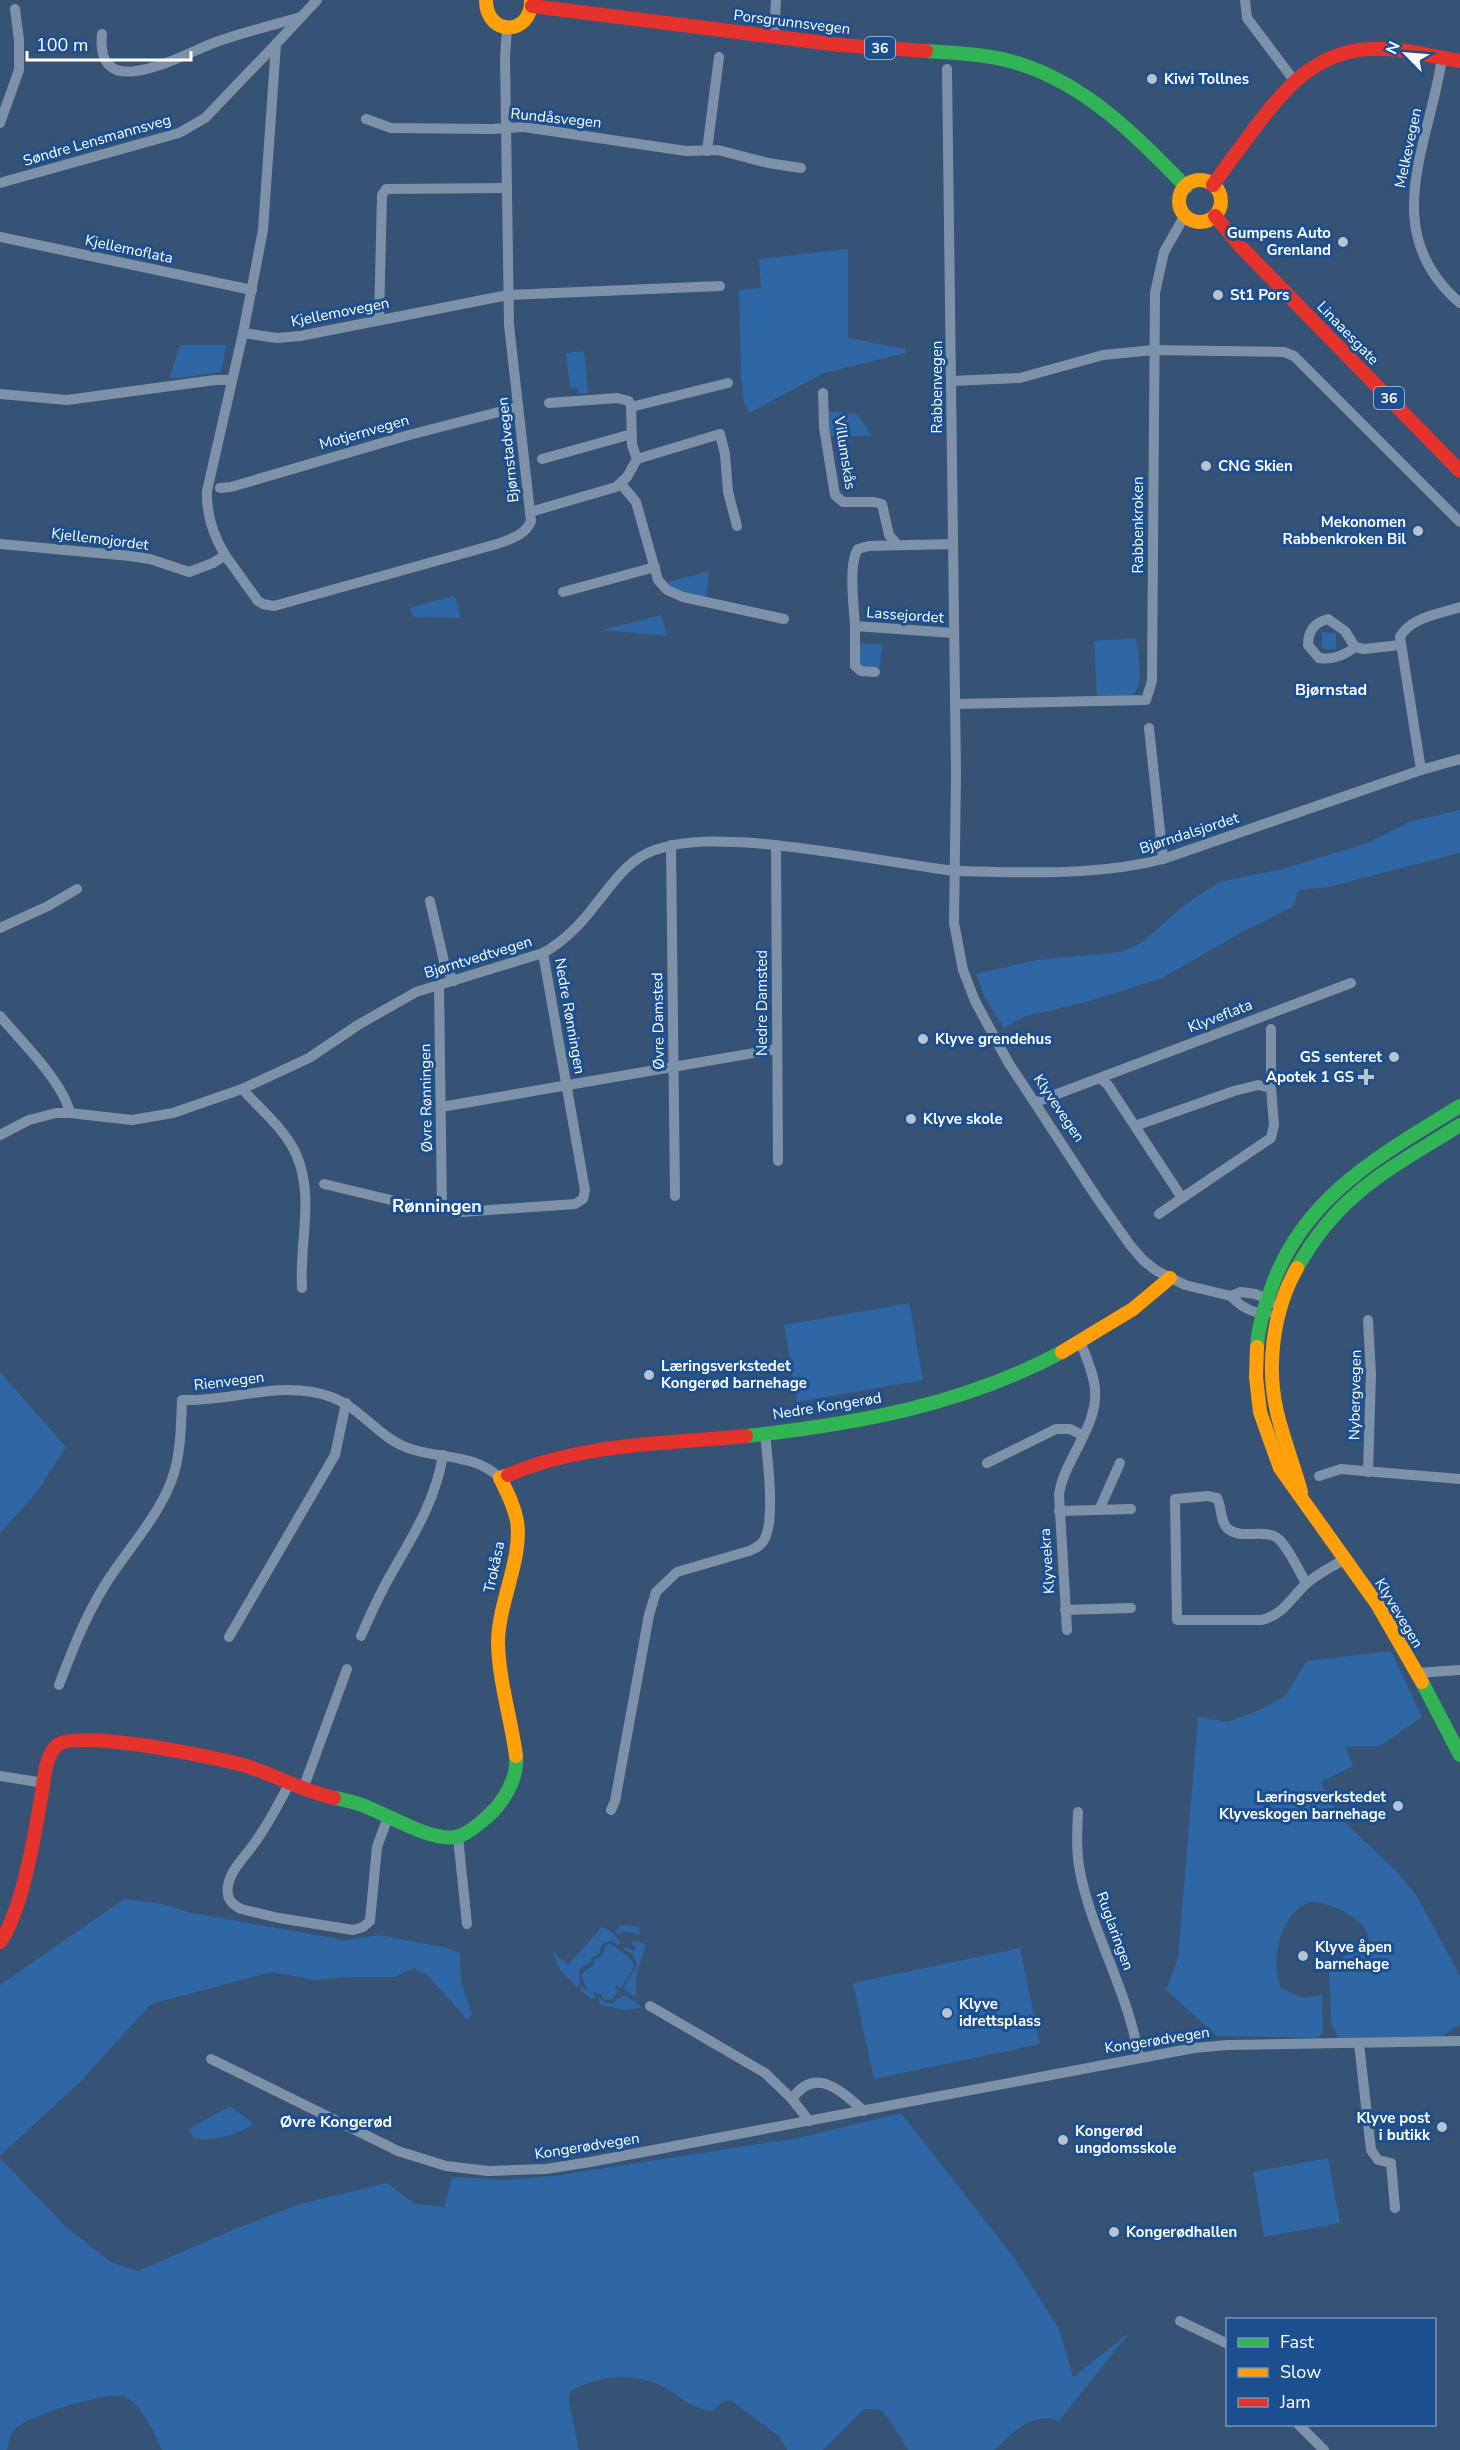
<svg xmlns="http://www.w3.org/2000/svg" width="1460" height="2450" viewBox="0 0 1460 2450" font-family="'Nunito Sans',sans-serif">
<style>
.green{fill:#2f66a5}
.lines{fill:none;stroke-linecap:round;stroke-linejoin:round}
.street{stroke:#7d92a8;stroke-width:10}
.fast{stroke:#30b455;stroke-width:14}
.slow{stroke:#ff9f0a;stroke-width:14}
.jam{stroke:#e5322d;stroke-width:14}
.poi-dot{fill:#b9c2ce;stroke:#1b4f8f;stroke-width:2}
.labels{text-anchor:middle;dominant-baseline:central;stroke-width:6;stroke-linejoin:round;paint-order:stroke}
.shield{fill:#1b4f8f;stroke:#bbcadd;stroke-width:1.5}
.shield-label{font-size:14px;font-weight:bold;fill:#fff}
.street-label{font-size:15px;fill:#fff;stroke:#1b4f8f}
.poi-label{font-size:15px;font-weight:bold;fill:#fff;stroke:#1b4f8f;text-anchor:start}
.neighbourhood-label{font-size:16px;font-weight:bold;fill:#fff;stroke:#1b4f8f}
.quarter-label{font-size:18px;font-weight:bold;fill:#fff;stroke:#1b4f8f}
</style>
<rect width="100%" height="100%" fill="#365274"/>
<!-- green -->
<g class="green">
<polygon points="848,249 848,338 906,349 905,353 824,373 749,413 744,402 741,377 739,290 761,288 759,259"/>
<polygon points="180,345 226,345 221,372 169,379"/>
<polygon points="584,351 588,393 578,394 578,388 570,389 566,353"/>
<polygon points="826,411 857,414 872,436 830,436"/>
<polygon points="709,571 707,595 703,597 678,592 665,583"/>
<polygon points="452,596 456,599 461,618 413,617 410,608"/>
<polygon points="661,615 667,636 602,630"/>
<polygon points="1322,632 1336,633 1336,649 1322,649"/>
<path d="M1136 638C1137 651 1147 690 1130 695 1120 697 1107 696 1097 696L1094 641Z"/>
<polygon points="860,643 882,644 880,667 860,666"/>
<polygon points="1460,810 1460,853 1328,887 1299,890 1293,907 1242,932 1162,978 1090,1001 1026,1016 1004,1028 985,998 976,974 1037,960 1121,952 1143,942 1183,906 1219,882 1282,869 1365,844 1409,822"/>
<polygon points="909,1303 923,1380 797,1402 784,1325"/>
<polygon points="0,1372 66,1447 37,1492 0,1533"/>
<path d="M1391 1651 1422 1717 1380 1746H1345L1353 1766 1321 1782 1340 1818 1397 1872 1417 1896 1460 1976V2024L1441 2037 1339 2039 1331 2022 1329 1970C1336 1954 1365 1952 1368 1941 1374 1922 1322 1897 1308 1903 1279 1915 1270 1963 1281 1988L1302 1998 1322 1995 1323 2032 1318 2038 1217 2036 1166 1990 1178 1958 1198 1717 1228 1722 1264 1708 1285 1696 1307 1661Z"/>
<polygon points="124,1899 162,1904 192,1913 344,1940 379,1935 448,1948 460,1953 461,1982 472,2014 467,2019 427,1975 414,1968 395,1977 347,1977 314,1980 272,1972 151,2004 80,2082 0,2156 0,1985"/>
<polygon points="620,1925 639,1927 640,1935 623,1931 619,1935 616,1932"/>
<polygon points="602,1927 611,1931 620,1942 617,1945 612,1941 602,1944 599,1954 592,1957 590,1963 583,1966 579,1971 580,1984 577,1987 560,1970 553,1955 554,1953 568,1965"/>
<polygon points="634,1941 646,1944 636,1977 636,1997 626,1991 628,1987 625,1990 623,1989 637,1965 632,1953 624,1950 626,1946 634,1951 636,1948 632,1944"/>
<path d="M611 1944 632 1960 634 1967 621 1988 617 1985 615 1989 619 1991 612 1999 608 2000 601 1997 602 1994 594 1992 593 1995 596 1997 591 1999 580 1990 582 1986 585 1990 587 1988C579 1975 581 1972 593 1966L594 1960 602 1956 606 1945Z"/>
<polygon points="1020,1948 1040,2044 874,2079 853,1983"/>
<polygon points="624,1995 640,2005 641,2008 622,2010 599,2004 600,1999 611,2004"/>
<path d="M230 2106 254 2124C234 2135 216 2142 193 2138L189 2129Z"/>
<path d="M901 2113 1015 2259 1059 2329 1073 2377 1130 2332 1059 2421C1032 2411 1013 2432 995 2450H908L888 2418 881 2410 864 2409 823 2450H787L779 2436 730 2400 724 2401 713 2411C693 2410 681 2397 664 2387 635 2371 598 2376 570 2391L569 2402 579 2450H162C154 2434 143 2405 125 2397 109 2390 28 2416 15 2429 10 2433 9 2443 7 2450H0V2158L67 2228 111 2262 138 2271 235 2229 300 2204 387 2183 415 2204 444 2207 452 2177 505 2180 554 2176 798 2138Z"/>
<polygon points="1328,2158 1340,2223 1264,2237 1253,2172"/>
</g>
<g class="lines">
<!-- street -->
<g class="street">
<polyline points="317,0 276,44 263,230 243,333 277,338 300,336 508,295 720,286"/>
<polyline points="1245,0 1247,18 1293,79"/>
<path d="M102 34C94 107 185 53 216 42 244 32 273 25 301 17"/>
<polyline points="774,36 776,0"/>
<path d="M1442 58C1429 146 1377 232 1460 303"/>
<polyline points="947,69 956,775 954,923 963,970 975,1001 1008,1062 1097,1198 1130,1245 1144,1261 1157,1271 1185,1285 1231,1296 1241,1292 1255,1294 1266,1298 1271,1303"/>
<polyline points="366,119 391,128 492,129 524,127 686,151 718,150 768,163 801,168"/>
<polyline points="0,123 19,70 19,40 15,9"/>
<polyline points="707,151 719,57"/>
<polyline points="0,183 179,133 205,118 276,44"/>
<polyline points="0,237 252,290"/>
<polyline points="379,320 382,195 386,189 507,188"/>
<polyline points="952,381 1020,378 1103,355 1154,350 1284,352 1294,356 1460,522"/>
<polyline points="823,393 824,428 835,495 843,502 874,502 882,504 889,535 897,544"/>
<polyline points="0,394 67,400 215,380 232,380"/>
<polyline points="631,407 728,383"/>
<polyline points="542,459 632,434"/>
<polyline points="637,459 720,434 725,454 728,492 737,526"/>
<polyline points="621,484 636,502 658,580 667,590 683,597 784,619"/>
<polyline points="220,488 231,487 409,435 518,407"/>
<polyline points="530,512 616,487 627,477 637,459 632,445 631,407 629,401 617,398 549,403"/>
<path d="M0 544 130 556 150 559 189 572 213 563 225 555C213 535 206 515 207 491L243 333"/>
<path d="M952 544 869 546 858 549C848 563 854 608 855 626L953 633"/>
<path d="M225 555 258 601 263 604 274 606 497 544C510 539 526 535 531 521L509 325 505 57 507 28"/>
<polyline points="563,592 655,567"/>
<polyline points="855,626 855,666 861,671 875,672"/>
<path d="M1355 647C1344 656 1333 660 1319 658L1308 645C1308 631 1315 622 1328 619L1345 631 1355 647 1364 649 1400 645"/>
<polyline points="955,704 1146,700 1152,681 1155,293 1164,252 1185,215"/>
<polyline points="1149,728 1163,859"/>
<path d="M1421 770 1400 637C1410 617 1441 614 1460 607"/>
<polyline points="671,845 675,1196"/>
<polyline points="776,845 778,1161"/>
<polyline points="430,901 445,966 454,981"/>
<polyline points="0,928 48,906 77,889"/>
<polyline points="439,985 442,1210"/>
<path d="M0 1016C21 1041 63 1082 70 1113"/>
<polyline points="1271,1029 1271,1088"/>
<polyline points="1100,1078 1108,1085 1182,1198 1271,1138 1274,1125 1271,1088 1258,1085 1234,1091 1135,1126"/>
<path d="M242 1089C260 1109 285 1129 296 1154 315 1196 299 1243 302 1288"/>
<polyline points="1036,1102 1351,983"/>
<polyline points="441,1107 777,1049"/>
<path d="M0 1135 29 1120 56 1113H70L132 1120 173 1113 242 1089 309 1058 358 1025 416 992 543 953C565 941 581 924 596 904 613 883 628 859 655 850 686 839 721 841 754 843 819 848 882 861 947 870 963 872 980 871 997 872 1052 873 1109 873 1163 859L1421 770 1460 759"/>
<polyline points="324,1184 412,1205 462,1212 575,1204 583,1199 585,1190 543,953"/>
<polyline points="1159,1214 1182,1198"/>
<path d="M1231 1296C1240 1306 1253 1314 1267 1313"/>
<polyline points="987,1463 1056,1429 1070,1429 1082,1435"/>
<polyline points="1368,1472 1371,1374 1368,1320"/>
<polyline points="1319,1476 1341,1469 1460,1479"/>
<polyline points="1099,1510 1120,1463"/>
<polyline points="1059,1511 1131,1509"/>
<path d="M1306 1583C1300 1573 1285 1540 1274 1536 1260 1530 1241 1539 1228 1529 1220 1522 1222 1507 1217 1498L1208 1496 1175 1499 1177 1620H1262C1284 1614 1290 1599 1305 1585 1316 1574 1332 1567 1345 1559"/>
<polyline points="1065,1610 1131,1608"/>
<path d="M1067 1630 1059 1494C1065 1458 1098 1427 1095 1390 1094 1374 1086 1357 1080 1341"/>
<path d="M361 1636C371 1613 381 1591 394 1569 416 1531 436 1498 443 1455"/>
<polyline points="229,1637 335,1455 346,1403"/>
<polyline points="1416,1673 1460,1670"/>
<path d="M59 1685C72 1651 85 1617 105 1585 126 1551 156 1520 171 1482 181 1456 181 1427 182 1400 232 1402 282 1379 331 1397 362 1408 379 1439 411 1449 442 1459 475 1454 500 1478"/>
<polyline points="0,1776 44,1783"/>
<path d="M289 1784C279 1803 270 1821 258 1838 249 1853 230 1869 228 1886 226 1898 231 1904 241 1909L279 1918 353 1930 363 1927 370 1921 377 1847 388 1817"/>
<polyline points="303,1789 347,1669"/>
<path d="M611 1810 615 1801 649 1615 656 1592 677 1572 749 1551C755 1548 761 1546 764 1540 776 1520 767 1457 765 1432"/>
<path d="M1078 1812C1077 1834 1076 1855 1081 1877 1095 1939 1129 1994 1139 2058"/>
<polyline points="458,1837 467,1924"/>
<polyline points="650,2006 765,2073 792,2099 809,2121"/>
<polyline points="1359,2044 1371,2150 1378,2160 1391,2163 1395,2208"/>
<polyline points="211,2059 398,2151 446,2166 488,2171 546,2169 590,2162 1194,2048 1228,2045 1460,2041"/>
<path d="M792 2099C815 2065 841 2091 864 2111"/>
<polyline points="1180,2321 1228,2344"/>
<polyline points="1298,2424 1324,2450"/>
</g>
<!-- fast -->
<g class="fast">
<path d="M926 51C956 53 988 54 1017 63 1086 84 1138 137 1186 187"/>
<path d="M1297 1268C1338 1193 1390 1169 1460 1125"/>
<path d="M1257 1347C1258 1328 1264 1308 1271 1289 1303 1196 1381 1155 1460 1106"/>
<path d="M746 1436C856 1424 963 1405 1062 1352"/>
<polyline points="1422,1682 1460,1755"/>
<path d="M334 1798C341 1799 349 1801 356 1803 383 1811 429 1842 456 1837 468 1835 489 1816 497 1807 508 1793 518 1775 516 1756"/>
</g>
<!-- slow -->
<g class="slow">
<path d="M486 0C486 37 532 36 531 0"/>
<circle cx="1200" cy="201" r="21"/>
<path d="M1297 1268C1273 1310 1266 1366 1277 1412 1283 1439 1294 1465 1301 1492"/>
<polyline points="1257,1347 1256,1377 1260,1412 1280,1468 1377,1604 1422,1682"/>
<polyline points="1062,1352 1133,1309 1170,1278"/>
<path d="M508 1475 500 1478C507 1492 514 1505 517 1521 523 1558 498 1603 498 1643 499 1682 511 1718 516 1756"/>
</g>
<!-- jam -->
<g class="jam">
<polyline points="532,6 840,45 926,51"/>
<path d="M1213 185C1226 166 1240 148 1254 129 1284 89 1315 52 1369 49 1399 47 1430 56 1460 61"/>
<polyline points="1215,216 1241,247 1460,471"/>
<path d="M508 1475C582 1443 666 1444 746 1436"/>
<path d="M0 1942C22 1911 34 1838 41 1798 44 1782 44 1759 56 1746 74 1727 216 1758 243 1765 274 1774 302 1791 334 1798"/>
</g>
</g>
<!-- markers -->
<g class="poi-dot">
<circle cx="1152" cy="79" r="6"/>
<circle cx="1343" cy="242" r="6"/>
<circle cx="1218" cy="295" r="6"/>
<circle cx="1206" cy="466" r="6"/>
<circle cx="1418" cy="531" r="6"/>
<circle cx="923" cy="1039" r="6"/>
<circle cx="1394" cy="1057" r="6"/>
<path d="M1363 1068h6v6h6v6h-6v6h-6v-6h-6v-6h6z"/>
<circle cx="911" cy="1119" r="6"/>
<circle cx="649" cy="1375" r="6"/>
<circle cx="1398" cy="1806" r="6"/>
<circle cx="1303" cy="1956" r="6"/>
<circle cx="947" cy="2013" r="6"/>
<circle cx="1442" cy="2127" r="6"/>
<circle cx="1063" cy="2140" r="6"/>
<circle cx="1114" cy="2232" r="6"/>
</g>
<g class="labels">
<!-- shield labels -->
<g class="shield">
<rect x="865" y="37" width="30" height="22" rx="4.5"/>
<rect x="1374" y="387" width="30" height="22" rx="4.5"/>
</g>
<g class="shield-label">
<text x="880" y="48">36</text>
<text x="1389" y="398">36</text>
</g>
<!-- street labels -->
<g class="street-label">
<text transform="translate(792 22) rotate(7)">Porsgrunnsvegen</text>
<text transform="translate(556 118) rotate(6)">Rundåsvegen</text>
<text transform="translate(97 140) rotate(-16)">Søndre Lensmannsveg</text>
<text transform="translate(1408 148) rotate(-78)">Melkevegen</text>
<text transform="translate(129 249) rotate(12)">Kjellemoflata</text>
<text transform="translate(340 312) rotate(-11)">Kjellemovegen</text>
<text transform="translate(1348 333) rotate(46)">Linaaesgate</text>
<text transform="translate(937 387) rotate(-90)">Rabbenvegen</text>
<text transform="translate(364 432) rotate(-16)">Motjernvegen</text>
<text transform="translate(508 450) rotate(-96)">Bjørnstadvegen</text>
<text transform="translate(845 453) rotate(81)">Villumskås</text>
<text transform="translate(1138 525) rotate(-90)">Rabbenkroken</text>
<text transform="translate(100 539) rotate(7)">Kjellemojordet</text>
<text transform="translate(905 615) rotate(4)">Lassejordet</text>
<text transform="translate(1189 833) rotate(-18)">Bjørndalsjordet</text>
<text transform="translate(478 957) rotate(-17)">Bjørntvedtvegen</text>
<text transform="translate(762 1003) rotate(-90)">Nedre Damsted</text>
<text transform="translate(570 1016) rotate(80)">Nedre Rønningen</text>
<text transform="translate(1220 1016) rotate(-21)">Klyveflata</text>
<text transform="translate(658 1021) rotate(-91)">Øvre Damsted</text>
<text transform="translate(426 1098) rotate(-91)">Øvre Rønningen</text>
<text transform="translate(1059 1108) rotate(56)">Klyvevegen</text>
<text transform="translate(229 1381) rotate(-7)">Rienvegen</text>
<text transform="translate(1355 1395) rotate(-89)">Nybergvegen</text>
<text transform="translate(827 1406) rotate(-9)">Nedre Kongerød</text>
<text transform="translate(1047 1561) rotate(-94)">Klyveekra</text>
<text transform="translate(494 1567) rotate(-78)">Trokåsa</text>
<text transform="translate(1399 1613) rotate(59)">Klyvevegen</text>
<text transform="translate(1115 1931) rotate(70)">Ruglaringen</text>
<text transform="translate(1157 2040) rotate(-9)">Kongerødvegen</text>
<text transform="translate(587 2146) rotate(-9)">Kongerødvegen</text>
</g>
<!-- poi labels -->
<g class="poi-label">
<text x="1164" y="79">Kiwi Tollnes</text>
<text x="1331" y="233" text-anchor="end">Gumpens Auto<tspan x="1331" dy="17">Grenland</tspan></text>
<text x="1230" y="295">St1 Pors</text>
<text x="1218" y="466">CNG Skien</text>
<text x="1406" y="522" text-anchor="end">Mekonomen<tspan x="1406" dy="17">Rabbenkroken Bil</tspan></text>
<text x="935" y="1039">Klyve grendehus</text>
<text x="1382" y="1057" text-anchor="end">GS senteret</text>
<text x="1354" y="1077" text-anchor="end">Apotek 1 GS</text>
<text x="923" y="1119">Klyve skole</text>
<text x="661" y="1366">Læringsverkstedet<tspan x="661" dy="17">Kongerød barnehage</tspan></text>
<text x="1386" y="1797" text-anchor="end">Læringsverkstedet<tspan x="1386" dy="17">Klyveskogen barnehage</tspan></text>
<text x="1315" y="1947">Klyve åpen<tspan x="1315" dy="17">barnehage</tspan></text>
<text x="959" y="2004">Klyve<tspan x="959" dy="17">idrettsplass</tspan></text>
<text x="1430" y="2118" text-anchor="end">Klyve post<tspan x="1430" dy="17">i butikk</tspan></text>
<text x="1075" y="2131">Kongerød<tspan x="1075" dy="17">ungdomsskole</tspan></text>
<text x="1126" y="2232">Kongerødhallen</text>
</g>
<!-- neighbourhood labels -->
<g class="neighbourhood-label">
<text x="1331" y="690">Bjørnstad</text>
<text x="336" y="2122">Øvre Kongerød</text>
</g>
<!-- quarter labels -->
<g class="quarter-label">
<text x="437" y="1206">Rønningen</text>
</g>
</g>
<!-- legend -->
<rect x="1226" y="2318" width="210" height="108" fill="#1b4f8f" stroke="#7695bc" stroke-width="1.5"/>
<rect x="1238" y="2338" width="30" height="9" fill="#30b455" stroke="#7695bc" stroke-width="1.5"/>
<text x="1280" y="2348" font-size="18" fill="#ffffff">Fast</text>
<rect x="1238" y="2368" width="30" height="9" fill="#ff9f0a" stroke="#7695bc" stroke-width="1.5"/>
<text x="1280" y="2378" font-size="18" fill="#ffffff">Slow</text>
<rect x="1238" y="2398" width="30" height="9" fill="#e5322d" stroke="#7695bc" stroke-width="1.5"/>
<text x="1280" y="2408" font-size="18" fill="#ffffff">Jam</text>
<!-- north arrow -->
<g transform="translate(1406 54) rotate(295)" stroke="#1b4f8f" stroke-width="4.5" paint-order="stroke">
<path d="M0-4.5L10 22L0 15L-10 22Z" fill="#ffffff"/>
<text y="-9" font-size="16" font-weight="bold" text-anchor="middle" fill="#ffffff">N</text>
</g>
<!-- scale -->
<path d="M27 51v9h164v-9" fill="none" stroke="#ffffff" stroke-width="3"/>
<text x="36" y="51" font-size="18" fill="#ffffff" stroke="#1b4f8f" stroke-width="4.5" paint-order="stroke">100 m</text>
</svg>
